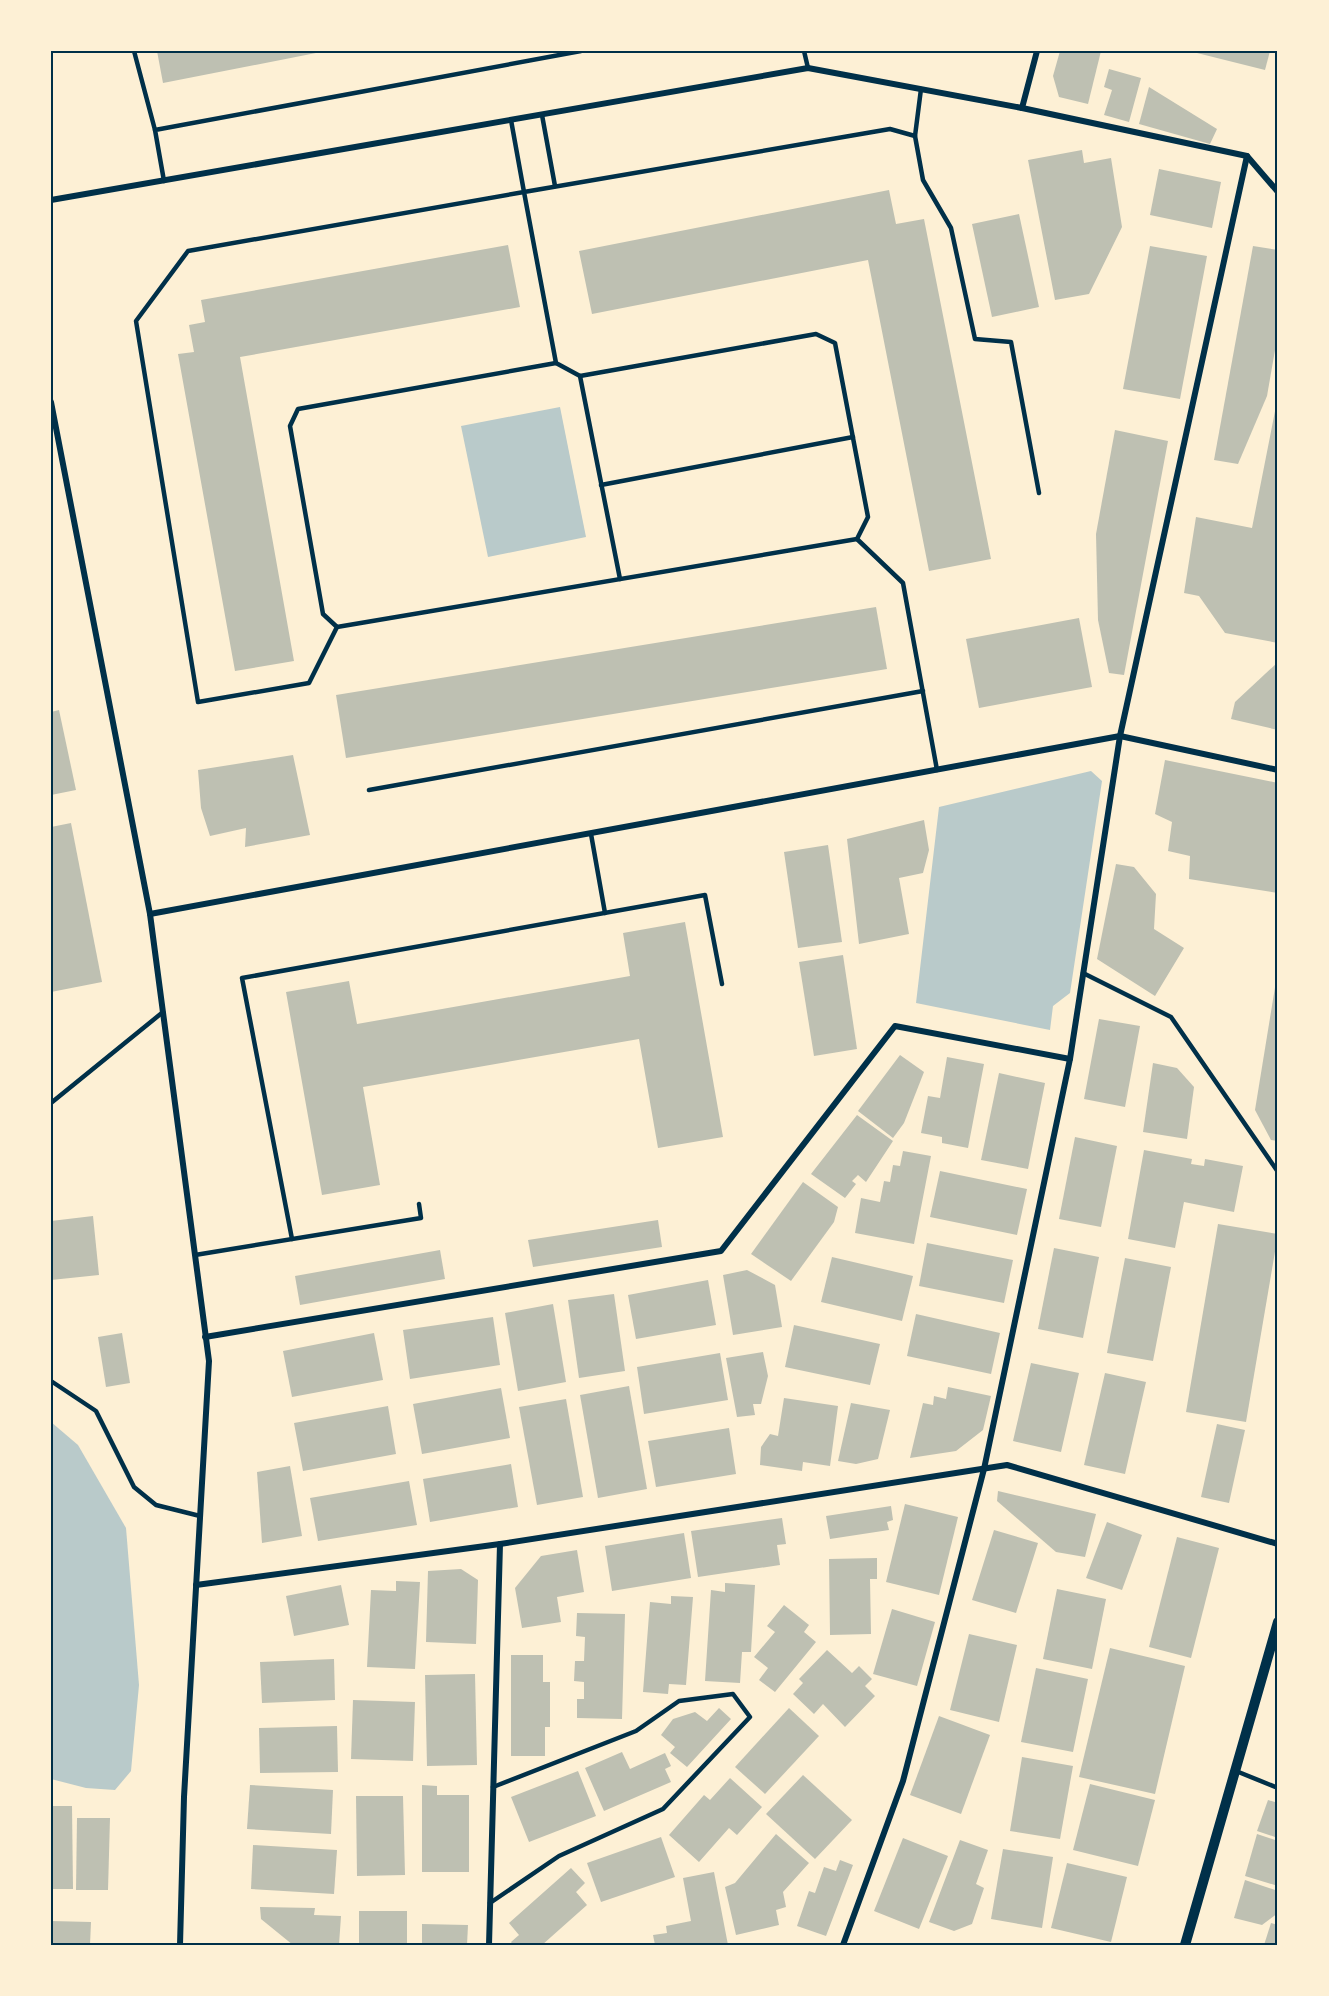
<svg xmlns="http://www.w3.org/2000/svg" width="1329" height="1996" viewBox="0 0 1329 1996" font-family="Arial,sans-serif">
<style>
.green{fill:#b9caca}
.building{fill:#bec0b2}
.lines{fill:none;stroke-linecap:round;stroke-linejoin:round}
.service{stroke:#003049;stroke-width:4.5}
.minor{stroke:#003049;stroke-width:6}
.tertiary{stroke:#003049;stroke-width:10}
.neatline{fill:none;stroke:#003049;stroke-width:2}
</style>
<rect width="100%" height="100%" fill="#fdf0d5"/>
<!-- green -->
<g class="green">
<polygon points="560,407 586,537 488,557 461,426"/>
<polygon points="1091,771 1102,781 1070,993 1053,1006 1050,1030 916,1003 939,807"/>
<polygon points="51,1422 78,1445 126,1528 139,1685 131,1771 115,1790 86,1788 51,1779"/>
</g>
<!-- building -->
<g class="building">
<polygon points="157,51 321,51 321,52 163,83"/>
<polygon points="1060,51 1101,51 1088,104 1059,97 1053,76"/>
<polygon points="1189,51 1270,51 1265,70"/>
<polygon points="1109,69 1141,78 1129,122 1104,115 1112,90 1104,87"/>
<polygon points="1149,87 1217,129 1210,144 1139,124"/>
<polygon points="1082,150 1084,163 1111,158 1122,227 1089,294 1055,300 1028,160"/>
<polygon points="1159,169 1221,182 1212,228 1150,215"/>
<polygon points="889,190 896,224 924,219 991,559 929,571 868,260 592,314 579,251"/>
<polygon points="1019,214 1039,307 992,317 972,224"/>
<polygon points="508,245 520,307 240,357 294,661 235,671 178,354 194,352 189,325 205,322 201,300"/>
<polygon points="1150,246 1207,256 1180,399 1123,389"/>
<polygon points="1253,246 1278,250 1278,333 1267,396 1238,464 1214,460"/>
<polygon points="1277,401 1278,401 1278,643 1225,633 1199,596 1184,593 1196,517 1252,528"/>
<polygon points="1115,430 1168,441 1124,675 1109,673 1098,620 1096,534"/>
<polygon points="876,607 887,669 346,758 336,695"/>
<polygon points="1079,618 1092,687 979,708 966,639"/>
<polygon points="1278,662 1278,730 1231,719 1235,702"/>
<polygon points="59,710 76,790 51,795 51,712"/>
<polygon points="293,755 310,835 245,847 246,828 210,836 201,808 198,770"/>
<polygon points="1165,760 1278,783 1278,893 1189,879 1190,856 1168,851 1172,822 1155,814"/>
<polygon points="924,820 929,850 923,873 899,878 909,934 859,944 847,839"/>
<polygon points="71,823 102,982 51,992 51,827"/>
<polygon points="828,845 842,942 798,948 784,852"/>
<polygon points="1116,864 1134,867 1156,894 1154,929 1184,948 1155,996 1097,959"/>
<polygon points="685,922 723,1137 658,1148 639,1039 363,1087 380,1185 322,1195 286,992 349,981 357,1024 630,976 623,933"/>
<polygon points="843,955 857,1049 814,1056 799,962"/>
<polygon points="1277,975 1278,975 1278,1141 1271,1140 1255,1110"/>
<polygon points="1099,1019 1140,1026 1125,1107 1084,1099"/>
<polygon points="900,1055 924,1072 904,1123 893,1138 858,1111"/>
<polygon points="947,1057 984,1064 968,1148 942,1143 942,1137 921,1133 928,1096 940,1098"/>
<polygon points="1153,1063 1177,1068 1194,1087 1187,1139 1143,1132"/>
<polygon points="999,1073 1045,1083 1028,1169 981,1160"/>
<polygon points="857,1115 893,1141 866,1182 858,1175 852,1181 856,1184 845,1198 811,1174"/>
<polygon points="1075,1137 1117,1146 1101,1227 1059,1219"/>
<polygon points="1144,1150 1192,1159 1191,1164 1204,1166 1205,1159 1243,1166 1234,1212 1184,1202 1175,1248 1128,1239"/>
<polygon points="903,1151 931,1156 914,1244 855,1233 861,1198 880,1202 884,1181 890,1182 893,1165 900,1166"/>
<polygon points="940,1171 1027,1189 1017,1235 930,1217"/>
<polygon points="803,1182 838,1207 834,1222 791,1281 751,1254"/>
<polygon points="93,1216 99,1275 51,1280 51,1221"/>
<polygon points="658,1220 662,1247 533,1267 528,1240"/>
<polygon points="1218,1224 1278,1234 1246,1422 1186,1412"/>
<polygon points="927,1243 1013,1260 1004,1303 919,1286"/>
<polygon points="1054,1248 1099,1257 1083,1338 1038,1329"/>
<polygon points="440,1250 445,1279 300,1305 295,1276"/>
<polygon points="832,1257 913,1276 902,1321 821,1302"/>
<polygon points="1125,1258 1171,1267 1153,1361 1107,1353"/>
<polygon points="747,1270 775,1285 782,1327 733,1335 723,1275"/>
<polygon points="708,1280 716,1325 636,1339 628,1295"/>
<polygon points="614,1294 625,1371 579,1378 568,1300"/>
<polygon points="553,1304 566,1382 518,1391 505,1313"/>
<polygon points="916,1314 1000,1333 991,1374 907,1356"/>
<polygon points="493,1317 500,1365 410,1379 403,1330"/>
<polygon points="794,1325 880,1344 870,1385 785,1367"/>
<polygon points="122,1333 130,1383 106,1387 98,1337"/>
<polygon points="374,1333 383,1380 292,1397 283,1351"/>
<polygon points="763,1352 768,1376 761,1404 753,1404 755,1415 737,1417 726,1358"/>
<polygon points="720,1353 728,1400 644,1414 637,1367"/>
<polygon points="1031,1363 1079,1373 1061,1452 1013,1441"/>
<polygon points="1105,1373 1146,1382 1125,1474 1084,1465"/>
<polygon points="629,1386 647,1489 598,1498 580,1395"/>
<polygon points="948,1387 991,1396 983,1430 956,1451 910,1458 923,1403 933,1405 934,1396 946,1399"/>
<polygon points="501,1388 510,1438 422,1454 413,1404"/>
<polygon points="784,1398 838,1406 830,1466 803,1462 802,1471 760,1465 761,1447 770,1434 778,1436"/>
<polygon points="566,1399 583,1497 537,1505 519,1407"/>
<polygon points="851,1403 890,1410 878,1459 856,1464 838,1461"/>
<polygon points="388,1406 396,1454 303,1471 294,1423"/>
<polygon points="1217,1424 1245,1430 1229,1503 1201,1497"/>
<polygon points="729,1428 736,1474 656,1487 648,1441"/>
<polygon points="511,1464 518,1507 430,1522 423,1479"/>
<polygon points="290,1466 302,1536 262,1543 257,1472"/>
<polygon points="409,1481 417,1525 318,1541 310,1498"/>
<polygon points="998,1491 1096,1514 1085,1557 1056,1552 997,1501"/>
<polygon points="905,1504 958,1517 939,1595 886,1582"/>
<polygon points="891,1506 893,1520 887,1522 889,1530 830,1539 826,1516"/>
<polygon points="782,1518 786,1544 777,1545 780,1565 698,1577 691,1531"/>
<polygon points="1107,1522 1142,1535 1122,1590 1086,1578"/>
<polygon points="994,1530 1038,1543 1016,1613 972,1600"/>
<polygon points="684,1533 691,1578 612,1591 605,1546"/>
<polygon points="1177,1537 1219,1548 1191,1658 1149,1647"/>
<polygon points="577,1550 584,1592 557,1597 561,1622 522,1628 515,1588 541,1556"/>
<polygon points="877,1558 877,1579 870,1579 871,1634 830,1635 829,1559"/>
<polygon points="461,1569 478,1580 476,1644 426,1642 428,1571"/>
<polygon points="396,1581 420,1582 415,1669 367,1667 371,1590 396,1591"/>
<polygon points="725,1583 755,1585 751,1652 742,1652 740,1683 705,1681 711,1590 725,1592"/>
<polygon points="341,1585 349,1625 294,1636 286,1596"/>
<polygon points="1057,1589 1106,1599 1092,1669 1043,1659"/>
<polygon points="671,1596 693,1597 686,1685 669,1684 668,1694 643,1692 650,1602 671,1604"/>
<polygon points="784,1605 809,1625 804,1632 816,1642 775,1692 759,1680 768,1668 754,1657 775,1632 767,1626"/>
<polygon points="892,1609 935,1622 917,1686 873,1674"/>
<polygon points="577,1613 625,1614 622,1719 577,1718 577,1699 584,1699 584,1682 574,1681 575,1661 584,1661 585,1637 576,1636"/>
<polygon points="969,1634 1017,1645 999,1722 950,1710"/>
<polygon points="1110,1648 1185,1666 1155,1794 1079,1777"/>
<polygon points="827,1650 852,1673 859,1666 872,1679 865,1686 875,1696 845,1727 823,1704 814,1714 793,1694 803,1683 799,1679"/>
<polygon points="511,1655 543,1655 543,1682 550,1682 550,1727 545,1727 545,1756 511,1756"/>
<polygon points="334,1659 335,1700 262,1703 260,1662"/>
<polygon points="1036,1668 1088,1679 1073,1752 1021,1742"/>
<polygon points="475,1674 477,1765 427,1766 425,1675"/>
<polygon points="353,1700 415,1702 413,1761 351,1759"/>
<polygon points="719,1708 731,1719 687,1767 670,1753 675,1747 661,1735 673,1719 695,1712 707,1721"/>
<polygon points="789,1708 819,1736 765,1794 735,1767"/>
<polygon points="939,1716 990,1735 961,1814 910,1795"/>
<polygon points="337,1726 338,1772 260,1773 259,1728"/>
<polygon points="622,1752 630,1769 665,1753 671,1766 665,1769 671,1782 604,1811 585,1768"/>
<polygon points="1022,1757 1073,1766 1060,1839 1010,1831"/>
<polygon points="578,1771 596,1816 529,1842 511,1797"/>
<polygon points="803,1775 852,1820 815,1859 766,1814"/>
<polygon points="730,1778 762,1807 737,1835 729,1828 699,1862 669,1835 704,1795 710,1800"/>
<polygon points="1090,1784 1155,1800 1138,1866 1073,1850"/>
<polygon points="250,1785 333,1790 331,1834 247,1829"/>
<polygon points="422,1785 437,1786 437,1795 469,1795 469,1872 422,1872"/>
<polygon points="356,1796 403,1796 405,1875 357,1876"/>
<polygon points="1268,1800 1278,1803 1278,1838 1257,1831"/>
<polygon points="51,1806 72,1806 73,1889 51,1889"/>
<polygon points="77,1818 110,1818 108,1890 76,1890"/>
<polygon points="776,1834 809,1863 783,1892 786,1907 776,1910 779,1925 736,1935 725,1887 735,1883"/>
<polygon points="1257,1834 1278,1841 1278,1886 1245,1876"/>
<polygon points="661,1837 675,1877 601,1902 587,1863"/>
<polygon points="903,1838 948,1856 919,1929 874,1911"/>
<polygon points="960,1840 988,1850 976,1884 984,1888 972,1924 954,1931 929,1922"/>
<polygon points="253,1845 337,1850 334,1894 251,1889"/>
<polygon points="1003,1849 1053,1857 1042,1928 991,1919"/>
<polygon points="840,1860 853,1865 826,1936 797,1926 809,1891 815,1893 824,1867 836,1871"/>
<polygon points="1067,1863 1127,1877 1111,1942 1051,1928"/>
<polygon points="571,1868 585,1883 576,1892 587,1905 542,1945 513,1945 511,1942 519,1935 509,1923"/>
<polygon points="714,1872 728,1945 655,1945 653,1935 667,1933 666,1926 691,1921 683,1878"/>
<polygon points="1245,1880 1278,1891 1278,1913 1262,1925 1234,1918"/>
<polygon points="260,1907 315,1908 314,1915 341,1916 339,1945 293,1945 261,1919"/>
<rect x="359" y="1911" width="48" height="34"/>
<polygon points="51,1921 91,1922 90,1945 51,1945"/>
<polygon points="1271,1923 1278,1925 1278,1945 1264,1945"/>
<polygon points="422,1924 468,1925 467,1945 422,1945"/>
</g>
<g class="lines">
<!-- service -->
<g class="service">
<polyline points="134,51 155,130"/>
<polyline points="804,51 808,68"/>
<polyline points="921,89 915,136 923,180 951,228 975,339 1011,342 1039,493"/>
<polyline points="542,115 555,186"/>
<polyline points="164,181 155,130 581,51"/>
<polyline points="556,363 298,409 290,426 323,614 337,627 857,539 868,517 835,343 816,334 580,376"/>
<polyline points="601,485 853,437"/>
<polyline points="857,539 903,583 937,770"/>
<polyline points="620,579 580,376 556,363 524,192 890,129 915,136"/>
<polyline points="337,627 309,683 198,702 136,321 188,251 524,192 511,120"/>
<polyline points="369,790 923,691"/>
<polyline points="591,834 605,913"/>
<polyline points="1083,973 1171,1017 1278,1172"/>
<polyline points="51,1103 163,1012"/>
<polyline points="292,1239 242,978 705,895 722,984"/>
<polyline points="195,1255 421,1218 419,1204"/>
<polyline points="51,1381 96,1411 134,1487 156,1505 200,1516"/>
<polyline points="1236,1771 1278,1788"/>
<polyline points="490,1903 559,1856 663,1809 750,1717 733,1694 679,1701 636,1731 493,1787"/>
</g>
<!-- minor -->
<g class="minor">
<polyline points="1022,108 1037,51"/>
<polyline points="51,200 808,68 1022,108 1247,156 1278,192"/>
<polyline points="51,402 150,914 209,1361 184,1797 180,1945"/>
<polyline points="150,914 1120,736 1278,770"/>
<polyline points="205,1337 721,1251 895,1026 1070,1059"/>
<polyline points="196,1585 500,1544 1007,1465 1278,1544"/>
<polyline points="489,1945 500,1544"/>
<polyline points="843,1945 903,1781 984,1469 1070,1059 1120,736 1247,156"/>
</g>
<!-- tertiary -->
<polyline class="tertiary" points="1185,1945 1278,1622"/>
</g>
<!-- border -->
<rect width="1329" height="1996" fill="none" stroke="#fdf0d5" stroke-width="105"/>
<rect x="52" y="52" width="1224" height="1892" class="neatline"/>
</svg>
